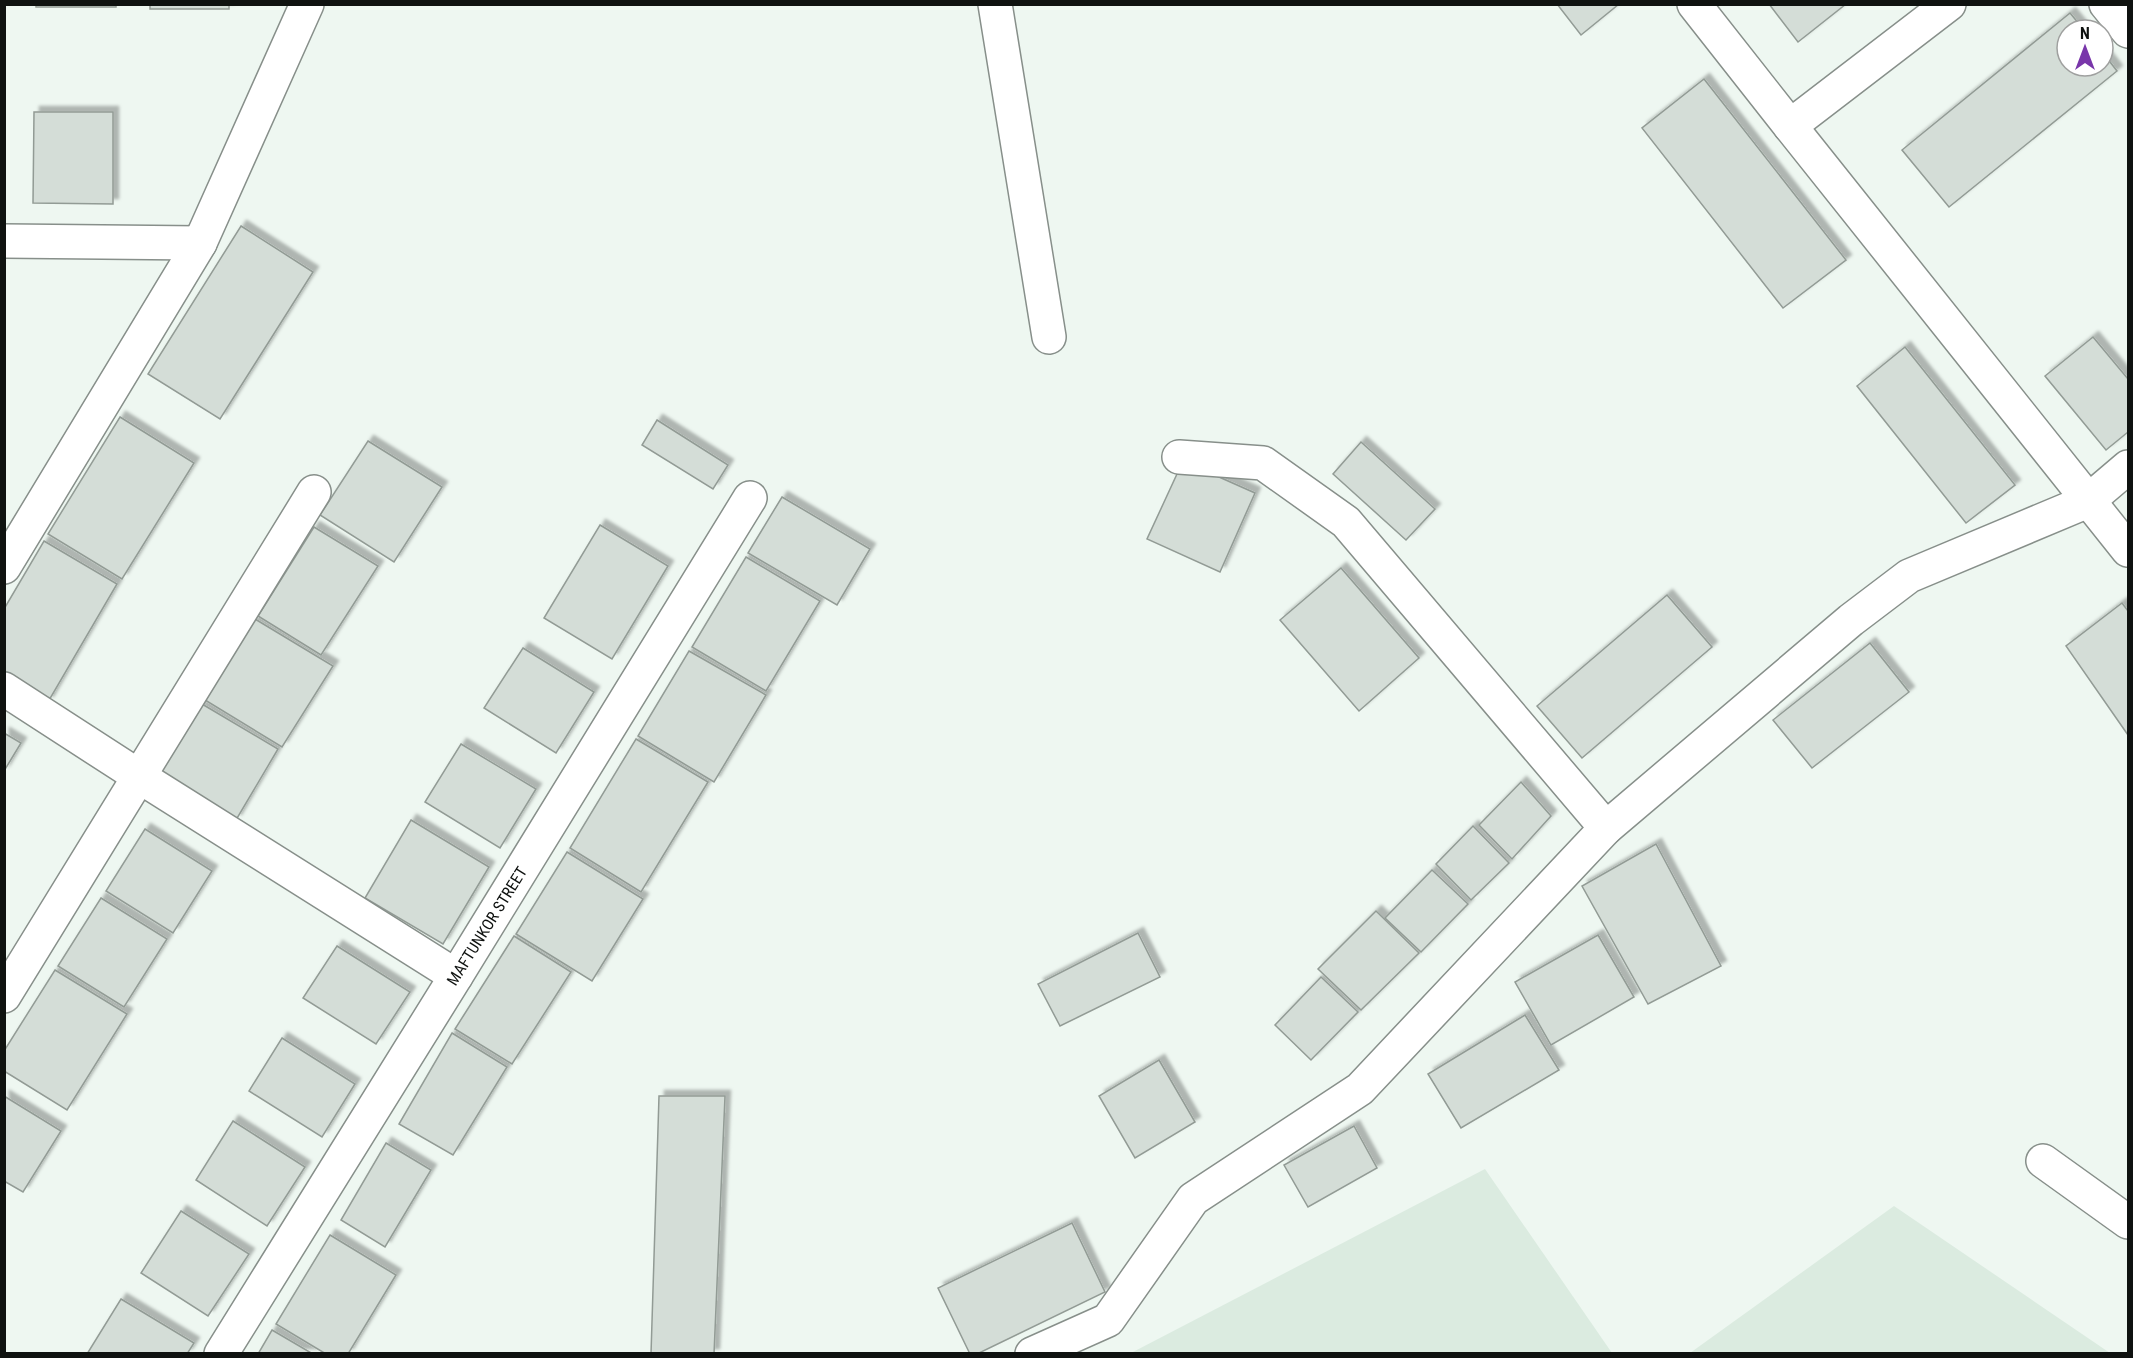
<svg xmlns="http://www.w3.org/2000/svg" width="2133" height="1358" viewBox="0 0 2133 1358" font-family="'Roboto Condensed',sans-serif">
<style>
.built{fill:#dbebe0}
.building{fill:#d4ddd7;stroke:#929b95;stroke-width:1.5;filter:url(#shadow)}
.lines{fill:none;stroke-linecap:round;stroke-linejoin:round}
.minor-casing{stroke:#878f8a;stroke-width:36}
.minor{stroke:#fff;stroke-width:33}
.labels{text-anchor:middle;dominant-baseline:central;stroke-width:5;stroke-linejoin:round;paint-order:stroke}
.street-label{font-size:16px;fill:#0f1210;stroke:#fff}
</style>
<defs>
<filter id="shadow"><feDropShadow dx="5.5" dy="-5.5" stdDeviation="1.5" flood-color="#0004"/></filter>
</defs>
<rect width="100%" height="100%" fill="#eef7f1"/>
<!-- built -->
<g class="built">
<polygon points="1485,1169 1612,1353 1131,1353"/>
<polygon points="1894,1206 2110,1353 1690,1353"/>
</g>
<!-- building -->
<g class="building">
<rect x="36" y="4" width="80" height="3"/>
<rect x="150" y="4" width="79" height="5"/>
<polygon points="1557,4 1619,4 1581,35"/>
<polygon points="1769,4 1846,4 1798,42"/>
<polygon points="2070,13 2084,30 2067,30 2067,66 2103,66 2103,53 2117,71 1949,207 1902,150"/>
<polygon points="1704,79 1846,260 1783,308 1642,128"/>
<polygon points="34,112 113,112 113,204 33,203"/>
<polygon points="241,226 313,272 220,419 148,374"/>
<polygon points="2093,337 2128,379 2128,432 2106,450 2045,376"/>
<polygon points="1905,347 2015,485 1966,523 1857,386"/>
<polygon points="120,417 194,463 122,579 48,534"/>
<polygon points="657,420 728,465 713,489 642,445"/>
<polygon points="368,441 442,487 394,562 320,515"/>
<polygon points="1361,442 1435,509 1406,540 1333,474"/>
<polygon points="1183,461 1255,493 1220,572 1147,539"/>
<polygon points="782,497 870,549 837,605 748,553"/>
<polygon points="600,525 668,566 612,659 544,618"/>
<polygon points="314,527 378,566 321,655 258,616"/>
<polygon points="44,541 117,584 48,702 4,677 4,609"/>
<polygon points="746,557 820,601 766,691 692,647"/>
<polygon points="1341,568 1419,658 1359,711 1280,620"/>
<polygon points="1667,595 1712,647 1582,758 1537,706"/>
<polygon points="2122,603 2128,611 2128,735 2066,646"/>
<polygon points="255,619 333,666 282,747 205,700"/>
<polygon points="1870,643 1909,692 1812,768 1773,720"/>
<polygon points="523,648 594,692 556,753 484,708"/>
<polygon points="689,651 766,695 714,782 638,736"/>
<polygon points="202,704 278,749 236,820 159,774"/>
<polygon points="4,733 21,743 4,771"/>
<polygon points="636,739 708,782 641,892 570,848"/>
<polygon points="461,744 536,789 500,848 425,802"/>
<polygon points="1521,782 1551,816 1512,859 1479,825"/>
<polygon points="411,820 489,867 443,944 365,898"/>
<polygon points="1473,826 1509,863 1471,900 1436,864"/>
<polygon points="145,829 212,871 173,933 106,891"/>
<polygon points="1656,844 1721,966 1648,1004 1582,886"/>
<polygon points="567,852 643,899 592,981 516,934"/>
<polygon points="1432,870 1468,904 1421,952 1385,918"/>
<polygon points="101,898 167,939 124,1007 58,966"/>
<polygon points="1376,911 1419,953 1361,1010 1318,969"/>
<polygon points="1138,933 1160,977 1060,1026 1038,984"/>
<polygon points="1598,935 1634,997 1551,1045 1515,982"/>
<polygon points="514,936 571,972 512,1064 455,1029"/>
<polygon points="337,946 410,992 376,1044 303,998"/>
<polygon points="55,970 127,1014 67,1110 4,1071 4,1051"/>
<polygon points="1321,977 1358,1012 1311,1060 1275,1025"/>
<polygon points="1525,1015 1559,1070 1461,1128 1428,1074"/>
<polygon points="452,1033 507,1067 453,1155 399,1124"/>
<polygon points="282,1038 355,1084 322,1137 249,1091"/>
<polygon points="1159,1060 1195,1122 1135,1158 1099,1096"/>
<polygon points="4,1096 61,1131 23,1192 4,1181"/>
<polygon points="659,1096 725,1096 714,1354 651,1354"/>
<polygon points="233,1121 305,1167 267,1226 196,1180"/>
<polygon points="1354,1126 1377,1168 1308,1207 1284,1165"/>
<polygon points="386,1143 431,1170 385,1247 341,1220"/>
<polygon points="181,1211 249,1254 208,1316 141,1273"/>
<polygon points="1072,1223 1105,1292 977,1354 970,1354 938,1288"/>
<polygon points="330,1235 396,1275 348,1354 326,1354 276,1324"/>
<polygon points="121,1299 194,1343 187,1354 87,1354"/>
<polygon points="272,1330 313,1354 258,1354"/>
</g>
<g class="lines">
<!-- minor casing -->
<g class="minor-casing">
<g id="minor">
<polyline points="995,4 1049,337"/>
<polyline points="1694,4 1790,126 1949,4"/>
<polyline points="2106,4 2128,31"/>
<polyline points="1790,126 2128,550"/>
<polyline points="4,241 200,243 307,4"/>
<polyline points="1179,457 1263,463 1346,522 1606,828"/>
<polyline points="4,567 200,243"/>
<polyline points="4,689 140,777 456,976"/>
<polyline points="4,996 314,492"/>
<polyline points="2043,1161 2128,1222"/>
<polyline points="221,1354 456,976 750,498"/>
<polyline points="1032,1354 1108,1320 1193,1199 1360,1089 1606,828 1851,620 1909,576 2088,501 2128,467"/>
</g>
</g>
<!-- minor -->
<use href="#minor" class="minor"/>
</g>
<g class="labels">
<!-- street labels -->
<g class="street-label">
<text transform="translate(487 926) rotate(-58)">MAFTUNKOR STREET</text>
</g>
</g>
<!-- border -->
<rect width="2133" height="1358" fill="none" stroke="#0f1210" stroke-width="12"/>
<!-- north arrow -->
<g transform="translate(2085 48)"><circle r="28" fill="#ffffff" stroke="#9fa09f" stroke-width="1.5"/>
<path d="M0-4.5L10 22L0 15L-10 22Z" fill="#7936aa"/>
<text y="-9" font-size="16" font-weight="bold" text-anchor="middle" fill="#0f1210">N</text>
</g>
</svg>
